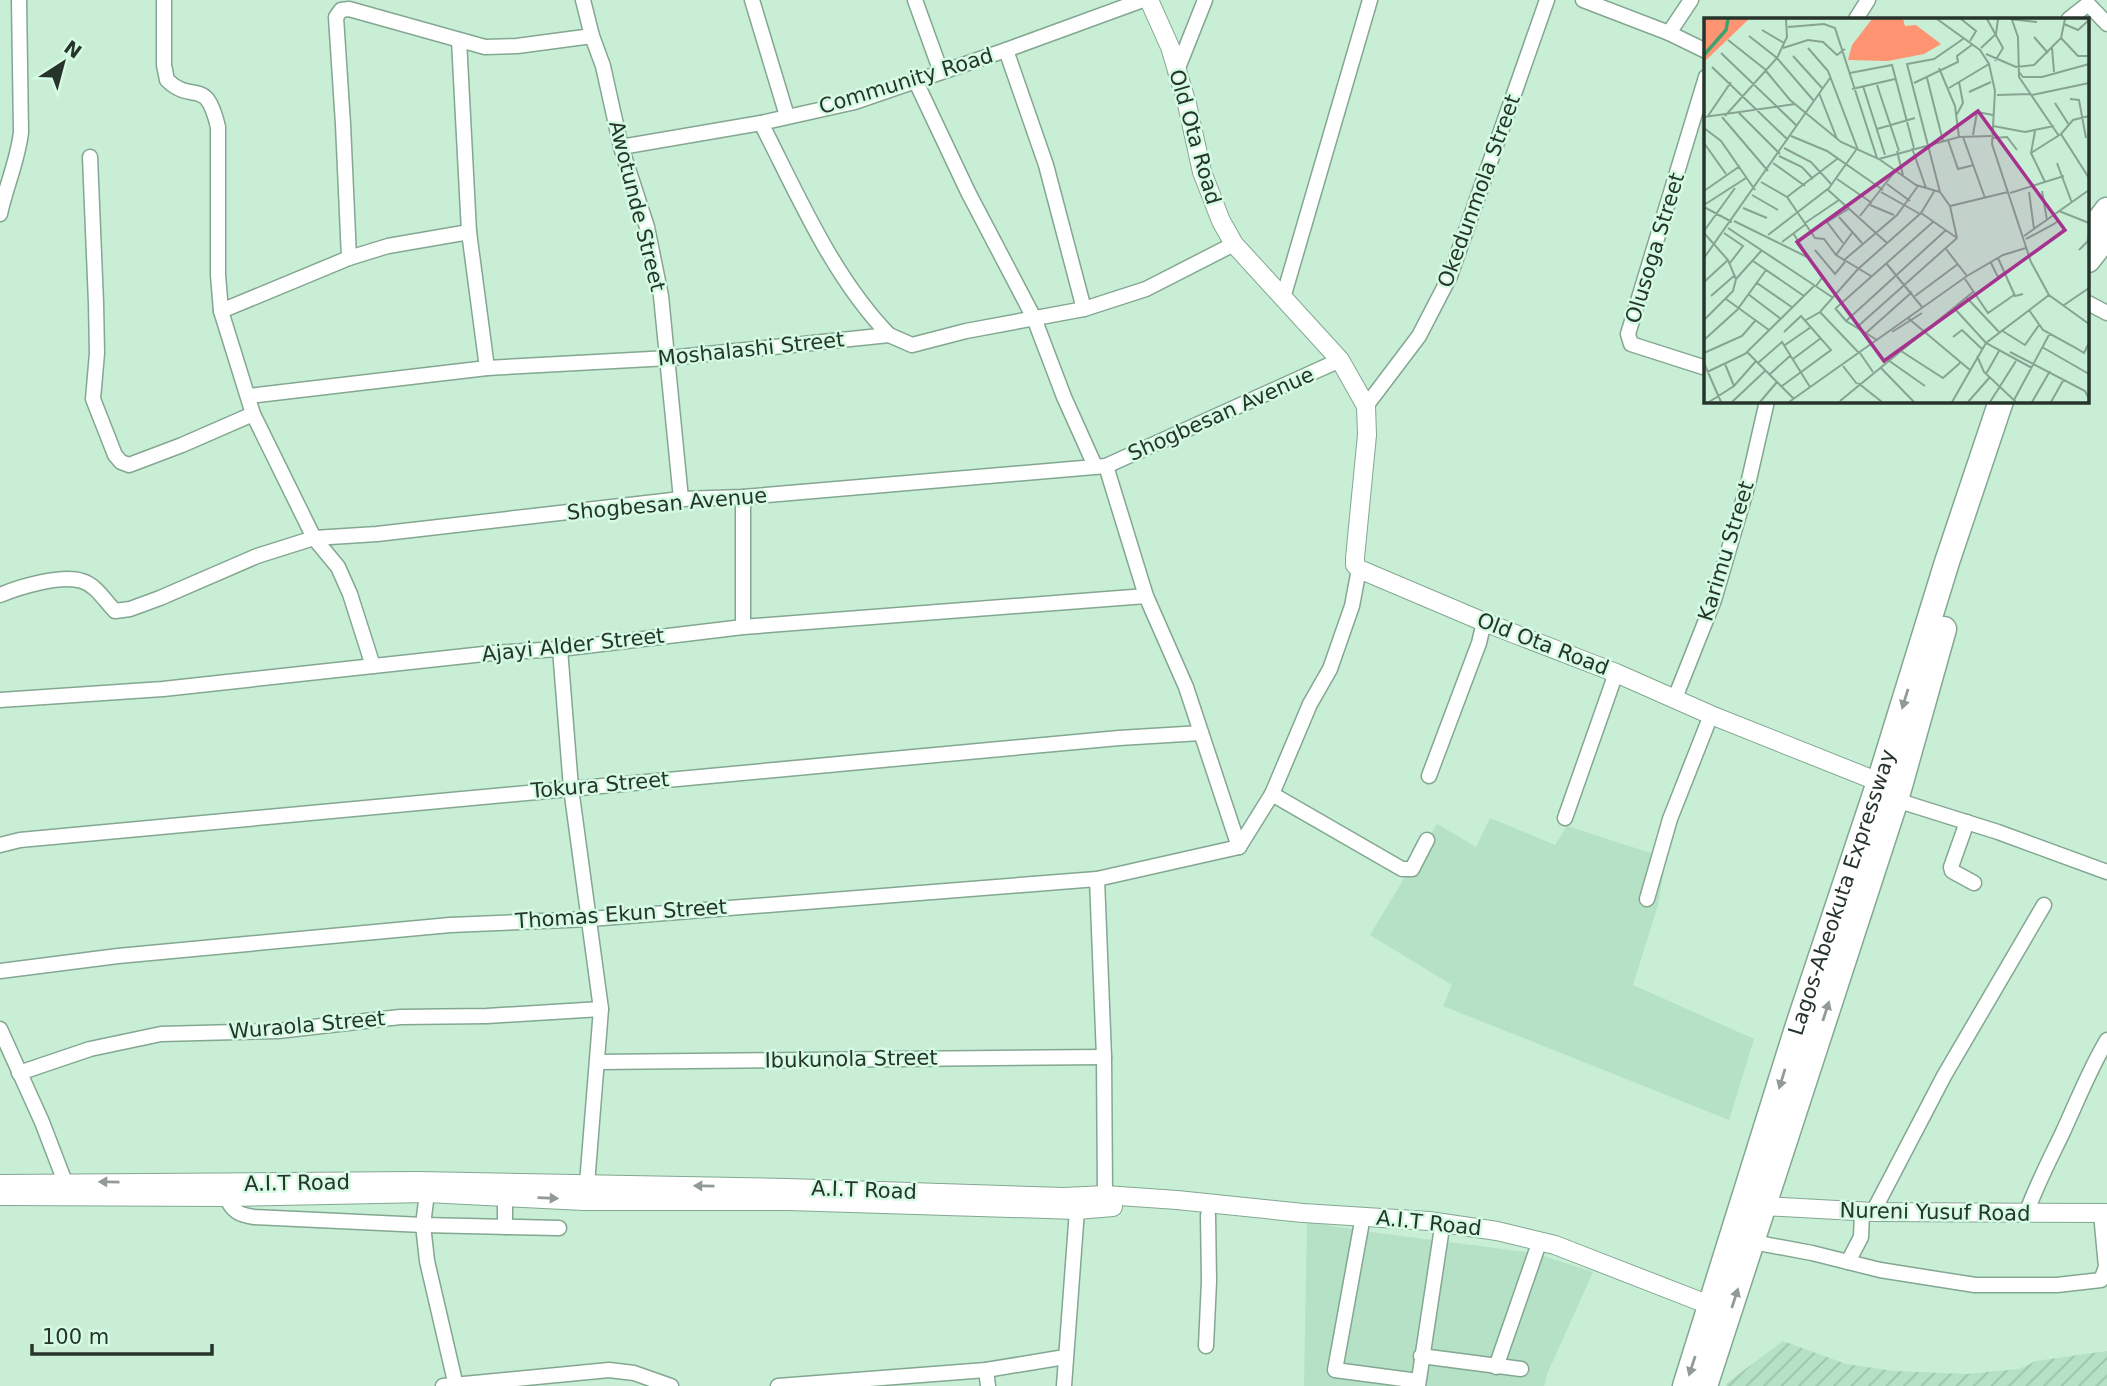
<svg xmlns="http://www.w3.org/2000/svg" width="2107" height="1386" viewBox="0 0 2107 1386" font-family="'DejaVu Sans',sans-serif">
<style>
.built{fill:#b5e1c6}
.industrial{fill:url(#industrial-furrows)}
.lines{fill:none;stroke-linecap:round;stroke-linejoin:round}
.minor-casing{stroke:#83a791;stroke-width:17}
.tertiary-casing{stroke:#83a791;stroke-width:20}
.trunk-casing{stroke:#83a791;stroke-width:27}
.minor{stroke:#fff;stroke-width:14}
.tertiary{stroke:#fff;stroke-width:18}
.trunk{stroke:#fff;stroke-width:24}
.oneway{fill:#929a95}
.labels{text-anchor:middle;dominant-baseline:central;stroke-width:5;stroke-linejoin:round;paint-order:stroke}
.street-label{font-size:21px;fill:#26342b;stroke:#d5fbe3}
.inset-river{fill:none;stroke:#3ca36f;stroke-width:3.5}
.inset-road{fill:none;stroke:#87a492;stroke-width:2}
.view{fill:#a5328c;fill-opacity:0.15;stroke:#a5328c;stroke-width:3.5}
.inset-edge{fill:none;stroke:#26342b;stroke-width:3.5}
</style>
<defs>
<pattern id="industrial-furrows" width="10" height="10" patternUnits="userSpaceOnUse" patternTransform="scale(1.75)"><rect width="10" height="10" fill="#b5e1c6"/><path d="M-1 1l2-2M0 10L10 0M9 11l2-2" fill="none" stroke="#9cc2aa"/></pattern>
</defs>
<rect width="100%" height="100%" fill="#c8eed6"/>
<!-- built -->
<g class="built">
<polygon points="1490,818 1555,845 1567,826 1666,858 1658,905 1633,985 1754,1039 1729,1120 1443,1006 1452,985 1370,935 1437,824 1476,847"/>
<polygon points="1307,1222 1378,1233 1534,1253 1593,1272 1548,1372 1544,1386 1304,1386"/>
</g>
<!-- industrial -->
<polygon class="industrial" points="1783,1341 1846,1364 1894,1371 1967,1374 2019,1369 2036,1361 2107,1351 2107,1386 1726,1386 1727,1383"/>
<g class="lines">
<!-- minor casing -->
<g class="minor-casing">
<g id="minor">
<path d="M164 0V65L167 80C194 106 205 74 218 127V275L221 311 253 414 314 538 338 567 350 594 373 666"/>
<polyline points="583,0 592,36 603,66 621,147 647,227 661,296 681,499"/>
<polyline points="752,0 787,116"/>
<polyline points="915,0 941,72"/>
<polyline points="1583,0 1669,33 1706,51"/>
<polyline points="1856,19 1868,0"/>
<polyline points="2069,19 2088,4 2107,24"/>
<polyline points="1669,33 1691,0"/>
<polyline points="459,40 469,232 487,368"/>
<polyline points="1006,50 1046,165 1084,309"/>
<polyline points="1176,73 1205,0"/>
<polyline points="1706,77 1628,334 1631,344 1706,368"/>
<polyline points="916,82 968,192 1034,318 1064,397 1095,466"/>
<path d="M761 123C798 195 832 276 889 335"/>
<polyline points="621,147 761,123 855,102 1006,50 1143,0"/>
<polyline points="90,157 96,303 97,353 93,399 115,455 121,462 129,465 182,445 253,414"/>
<path d="M0 214C6 186 18 160 21 132L19 0"/>
<polyline points="349,258 343,124 336,17 341,10 349,9 485,47 517,46 592,36"/>
<polyline points="1283,298 1370,0"/>
<polyline points="2088,303 2107,313"/>
<polyline points="221,311 349,258 388,246 469,232"/>
<polyline points="249,396 487,368 669,358 889,335 912,345 966,331 1084,309 1146,289 1234,244"/>
<polyline points="1366,406 1419,336 1450,276 1547,0"/>
<polyline points="1106,466 1146,596 1186,687 1239,847"/>
<path d="M0 595C19 587 62 574 82 581 96 585 105 601 115 611L130 609 160 598 257 556 314 538 377 534 681 499 743 497 1106 466 1340 360"/>
<polyline points="743,627 743,497"/>
<polyline points="560,649 571,788 601,1009 587,1184"/>
<polyline points="1675,698 1714,600 1748,484 1767,401"/>
<polyline points="0,700 163,689 493,653 560,649 743,627 1146,596"/>
<polyline points="1429,776 1479,643 1484,622"/>
<polyline points="1272,794 1402,869 1412,869 1427,840"/>
<polyline points="1896,800 1998,832 2107,872"/>
<polyline points="1565,818 1616,673"/>
<polyline points="1967,822 1951,867 1952,871 1974,883"/>
<polyline points="0,845 20,840 1119,738 1201,733"/>
<polyline points="1239,847 1272,794 1310,704 1330,669 1352,606 1359,569"/>
<polyline points="1097,879 1104,1057 1105,1195"/>
<polyline points="1647,899 1670,819 1711,715"/>
<polyline points="0,971 118,956 450,925 590,919 1097,879 1239,847"/>
<polyline points="0,1029 42,1122 65,1182"/>
<polyline points="598,1062 1104,1057"/>
<polyline points="19,1073 90,1049 161,1034 278,1031 400,1017 487,1016 601,1009"/>
<polyline points="427,1193 423,1225 427,1261 456,1386"/>
<path d="M226 1197C232 1211 239 1215 254 1217L423 1225 559 1228"/>
<polyline points="505,1197 505,1227"/>
<polyline points="1873,1212 1944,1076 2044,905"/>
<path d="M2026 1214C2036 1186 2049 1161 2062 1134 2077 1102 2089 1070 2107 1040"/>
<polyline points="1361,1227 1335,1370 1418,1381"/>
<polyline points="1753,1242 1812,1253 1880,1270 1975,1285 2057,1285 2101,1280 2106,1267 2101,1213"/>
<polyline points="1848,1262 1861,1237 1862,1212"/>
<polyline points="1206,1346 1209,1281 1208,1215"/>
<polyline points="1421,1356 1521,1369"/>
<polyline points="1496,1367 1537,1249"/>
<polyline points="986,1370 988,1386"/>
<polyline points="443,1386 609,1370 634,1373 671,1386"/>
<polyline points="778,1386 986,1370 1065,1357"/>
<polyline points="1064,1386 1077,1210"/>
<polyline points="1418,1386 1441,1234"/>
</g>
</g>
<!-- tertiary casing -->
<g class="tertiary-casing">
<g id="tertiary">
<polyline points="1149,0 1170,47 1187,104 1202,172 1221,221 1234,244 1340,360 1366,406 1367,435 1355,558 1355,565 1359,569 1484,622 1616,673 1711,715 1879,782"/>
<polyline points="0,1184 417,1181 787,1188 1064,1197 1105,1195 1177,1200 1303,1213 1429,1221 1497,1231 1555,1245 1712,1306"/>
<polyline points="0,1196 226,1197 427,1193 584,1201 788,1201 1077,1210 1113,1207"/>
<polyline points="1764,1206 1873,1212 2107,1213"/>
</g>
</g>
<!-- trunk casing -->
<g class="trunk-casing">
<g id="trunk">
<polyline points="2088,235 2107,210"/>
<polyline points="2088,260 2107,236"/>
<path id="s1" d="M1685 1386 1798 1025 1879 782 1947 562 2001 401"/>
<polyline points="1705,1386 1896,800 1944,629"/>
</g>
</g>
<!-- minor -->
<use href="#minor" class="minor"/>
<!-- tertiary -->
<use href="#tertiary" class="tertiary"/>
<!-- trunk -->
<use href="#trunk" class="trunk"/>
</g>
<!-- one-way arrows -->
<defs><path id="oneway-solid" d="M-6-.8H1V-3.2L6.5 0L1 3.2V.8H-6Z" transform="scale(1.75)"/></defs>
<g class="oneway">
<use href="#oneway-solid" transform="translate(1905 699) rotate(107)"/>
<use href="#oneway-solid" transform="translate(1826 1011) rotate(-72)"/>
<use href="#oneway-solid" transform="translate(1782 1079) rotate(107)"/>
<use href="#oneway-solid" transform="translate(109 1182) rotate(-179)"/>
<use href="#oneway-solid" transform="translate(704 1186) rotate(-179)"/>
<use href="#oneway-solid" transform="translate(548 1198) rotate(2)"/>
<use href="#oneway-solid" transform="translate(1735 1298) rotate(-72)"/>
<use href="#oneway-solid" transform="translate(1692 1366) rotate(108)"/>
</g>
<g class="labels">
<!-- street labels -->
<g class="street-label">
<text transform="translate(906 81) rotate(-17)">Community Road</text>
<text transform="translate(1195 137) rotate(74)">Old Ota Road</text>
<text transform="translate(1479 191) rotate(-70)">Okedunmola Street</text>
<text transform="translate(637 206) rotate(76)">Awotunde Street</text>
<text transform="translate(1655 248) rotate(-73)">Olusoga Street</text>
<text transform="translate(751 349) rotate(-6)">Moshalashi Street</text>
<text transform="translate(1221 414) rotate(-24)">Shogbesan Avenue</text>
<text transform="translate(667 504) rotate(-5)">Shogbesan Avenue</text>
<text transform="translate(1726 551) rotate(-73)">Karimu Street</text>
<text transform="translate(1543 644) rotate(21)">Old Ota Road</text>
<text transform="translate(573 645) rotate(-6)">Ajayi Alder Street</text>
<text transform="translate(600 785) rotate(-5)">Tokura Street</text>
<text stroke="none"><textPath href="#s1" startOffset="518">Lagos-Abeokuta Expressway</textPath></text>
<text transform="translate(621 914) rotate(-4)">Thomas Ekun Street</text>
<text transform="translate(307 1025) rotate(-5)">Wuraola Street</text>
<text transform="translate(851 1059) rotate(-1)">Ibukunola Street</text>
<text transform="translate(297 1183) rotate(-1)">A.I.T Road</text>
<text transform="translate(864 1190) rotate(2)">A.I.T Road</text>
<text transform="translate(1935 1212) rotate(1)">Nureni Yusuf Road</text>
<text transform="translate(1429 1223) rotate(6)">A.I.T Road</text>
</g>
</g>
<!-- overview -->
<g transform="translate(1704 18)">
<rect width="385" height="385" fill="#c8eed6"/>
<path d="M0 1H45L0 44ZM168 1H199L201 8 212 7 237 26 220 36 184 43 144 42 148 27Z" fill="#ff9473"/>
<path class="inset-river" d="M0 37 22 12 24 1"/>
<path class="inset-road" d="M82 1 83 19 73 40 110 83M233 1 276 32 285 46 291 73 288 126 327 244 345 277 385 306M257 1 272 13 266 23M283 1 299 30 291 43M306 1 333 4M308 2 314 19 315 59 355 118M360 6 374 12 385 2M84 9 120 6 131 10 173 140M58 12 80 25M330 19 344 35M357 20 374 38H385M24 22 62 52M79 30 104 22 119 24 133 37 141 31M104 30 124 53 154 132M277 30 292 16 294 1M348 30 350 54M17 35 93 108M282 36 312 49 330 47 357 20 361 1M89 38 118 70M8 49 84 122M235 50 251 88 255 119M62 53 86 82 137 124 175 141 212 167 236 174M315 54 319 59H338L385 46M146 55 188 47 210 130M223 60 239 123M210 65 254 44 253 38 269 26M173 67 195 133M159 68 181 137M245 70 285 46M148 71 191 61M265 74 287 64M115 75 133 121M293 77 327 76M328 77 385 65M366 81 375 82 382 120M351 85 365 107M35 95 76 136M253 96 259 85 255 64M4 98 27 64M21 98 73 40 45 18M385 98 369 102 357 116 385 160M0 99 91 86M18 99 64 153M289 108 321 114 350 108M0 110 17 123 51 172M173 111 211 100M331 113 327 135 341 164M269 117 273 94 289 97M87 118 123 133 179 172M259 119 281 180M289 120 303 119 313 132M244 122 254 151 270 147M0 125 22 156M80 130 107 144 128 167M208 130 222 170M193 133 199 157M327 135 357 116M75 138 98 149 109 161M175 141 255 119 287 118M69 145 101 168M353 145 368 185M133 161 168 185M57 164 83 179 111 220 120 221 132 237 167 258M183 166 206 183M123 171 183 225M0 173 36 148M338 173 343 202M177 174 216 196M236 174 203 46 230 41 259 21M236 174 246 188 304 174M325 174 330 211M306 175 360 158M48 177 74 192M83 179 133 141M0 187 42 160M166 187 190 197M246 188 253 220M0 189 28 204M39 190 63 200M355 193 385 205M217 195 253 220M156 198 192 152M135 199 158 225M30 203 105 240M101 205 135 182M24 210 128 279M0 213 31 170M0 215 24 242 32 261 29 273 0 302M20 215 39 228 26 245M89 215 118 260 112 268M64 217 125 170 152 132M320 218 385 172M322 221 350 206 354 203 350 197M78 224 102 206M139 225 123 204 146 190M242 231 263 258M111 232 131 256 141 244M375 232 384 223 385 213M132 237 148 215M0 240 126 60M294 240 311 278 319 276M49 243 100 278M139 243 193 197 214 168M182 245 218 289M287 245 294 259 301 254M32 261 58 232M261 261 284 295 310 277M0 264 24 242M53 265 89 290M44 276 77 301M7 278 31 257M211 278 254 246M263 280 295 314M22 281 65 312M360 287 385 270M131 290 142 303 173 322M132 290 229 204M251 291 282 325 328 350M325 292 339 312 372 330 380 335 385 325M116 294 155 335M204 300 266 352M102 302 116 294 154 251 217 195 231 172M142 303 242 212M152 310 253 220M297 312 321 327 335 307M188 314 218 295M162 315 208 274M249 319 258 312 278 331M1 321 33 292 62 252M81 327 107 309M338 329 385 356M197 333 239 360 256 345M43 334 90 381M306 334 381 373 385 381M0 335 38 318 51 303M156 335 169 354M273 338 280 354 312 384M89 341 117 320M184 342 221 368M0 345 17 384M54 345 78 324 106 369M21 346 30 368M139 348 153 366M176 349 210 384M3 354 41 336 110 268M66 356 87 337M282 356 295 333M154 365 178 384M78 368 127 332 97 298 80 314M310 382 346 315M136 383 269 274M5 384 30 368 52 343M28 384 62 352M56 384 73 364M85 384 263 258 299 237 322 230M248 384 282 325 345 277M264 384 286 359M286 384 312 343M328 384 346 353M347 384 360 361"/>
<path class="view" d="M274 93 361 212 180 343 93 224Z"/>
<rect width="385" height="385" class="inset-edge"/>
</g>
<!-- north arrow -->
<g transform="translate(63 63) rotate(36)" stroke="#d5fbe3" stroke-width="5" paint-order="stroke">
<path d="M0-5L12 26L0 18L-12 26Z" fill="#26342b"/>
<text y="-10" font-size="19" font-weight="bold" text-anchor="middle" fill="#26342b">N</text>
</g>
<!-- scale -->
<path d="M32 1344v10h180v-10" fill="none" stroke="#26342b" stroke-width="3.5"/>
<text x="42" y="1344" font-size="21" fill="#26342b" stroke="#d5fbe3" stroke-width="5" paint-order="stroke">100 m</text>
</svg>
